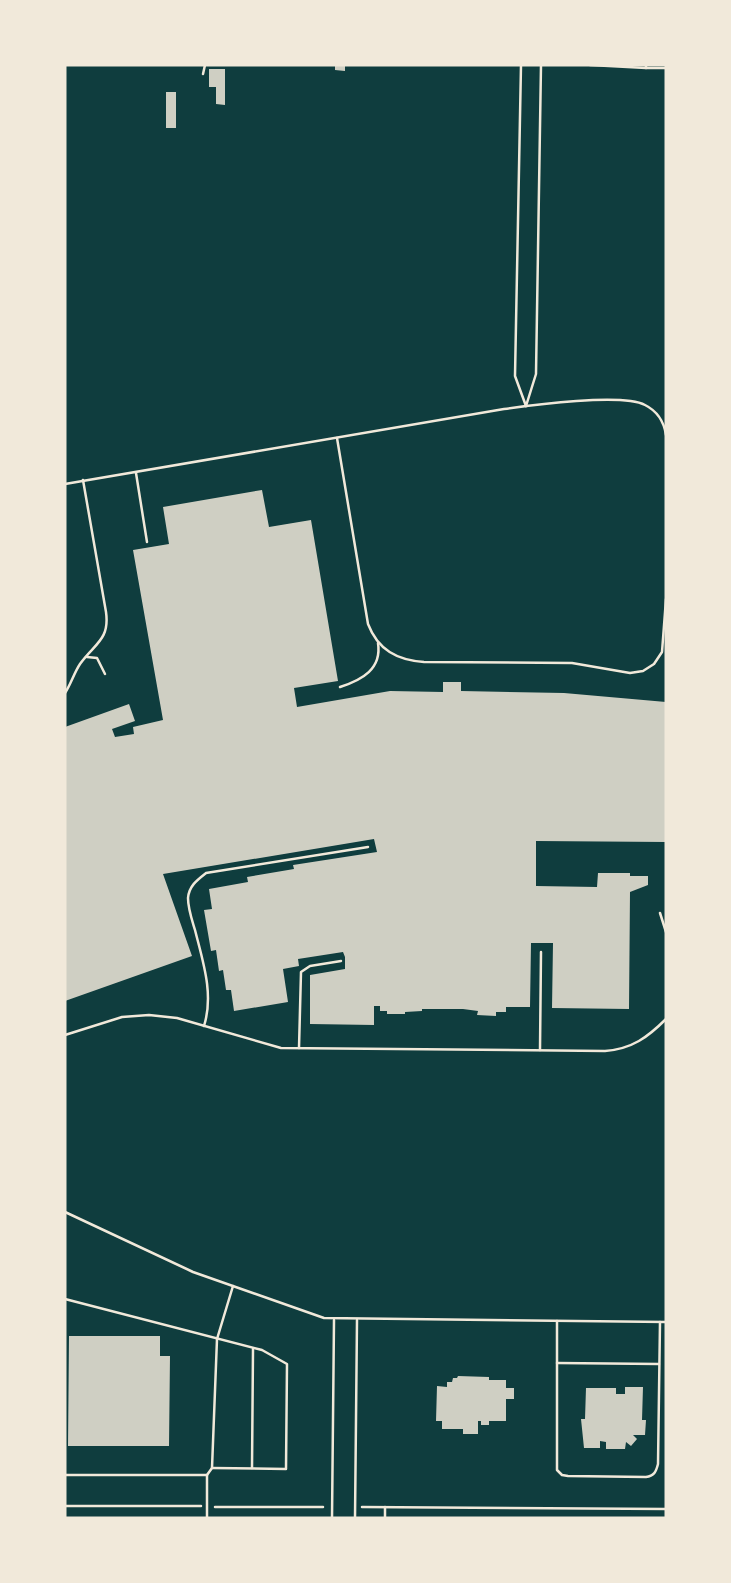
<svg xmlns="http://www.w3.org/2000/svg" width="731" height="1583" viewBox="0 0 731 1583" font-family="'Alegreya Sans',sans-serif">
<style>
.building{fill:#cfcfc3}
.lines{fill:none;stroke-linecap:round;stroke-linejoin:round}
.path{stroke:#f1e9da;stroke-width:2.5}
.service{stroke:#f1e9da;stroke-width:2.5}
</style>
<rect width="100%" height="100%" fill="#0f3d3e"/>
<!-- building -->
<g class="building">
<polygon points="335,65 345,65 345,71 335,70"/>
<polygon points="209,69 225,69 225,105 216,104 216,87 209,87"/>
<rect x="166" y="92" width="10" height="36"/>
<polygon points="262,490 269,527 311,520 338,681 294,688 297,707 390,691 443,692 443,682 461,682 461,691 564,693 666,702 666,842 536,841 536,886 597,887 598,873 630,873 630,876 648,876 648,885 630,892 629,1009 552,1008 553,943 531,943 530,1007 506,1007 506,1012 496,1012 496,1016 477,1015 478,1011 463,1009 422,1009 422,1011 405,1012 405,1014 387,1014 387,1011 380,1011 380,1006 374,1006 374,1025 310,1024 310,975 345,969 345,957 343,952 298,959 299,966 283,969 288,1002 234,1011 231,990 226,990 223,970 219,971 216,950 211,951 204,910 212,909 209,889 248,882 247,877 294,869 293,865 377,852 374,839 163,874 192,956 65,1001 65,727 129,704 135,721 112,729 115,737 134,734 133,727 163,720 133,550 169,544 163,507"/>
<polygon points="69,1336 160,1336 160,1356 170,1356 169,1446 68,1446"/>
<polygon points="458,1376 489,1377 489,1380 506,1380 506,1388 514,1388 514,1399 506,1399 506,1421 489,1421 489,1425 481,1425 481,1421 478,1421 478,1434 463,1434 463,1429 442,1429 442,1421 436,1421 437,1386 447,1387 447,1382 452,1382 453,1378 457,1378"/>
<polygon points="625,1387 643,1387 642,1420 646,1420 645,1435 633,1435 637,1439 631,1446 626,1442 625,1449 606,1449 606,1442 600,1441 600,1448 584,1448 581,1419 585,1419 586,1388 616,1388 616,1394 625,1394"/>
</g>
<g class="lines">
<!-- path -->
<g class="path">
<polyline points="65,1506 201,1506"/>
<polyline points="215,1507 323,1507"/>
<polyline points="362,1507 666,1509"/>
<polyline points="385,1507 385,1518"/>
</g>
<!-- service -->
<g class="service">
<polyline points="521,65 515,376 526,406"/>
<polyline points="590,65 646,68 646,65"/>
<polyline points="646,68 666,68"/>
<polyline points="203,74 205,65"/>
<polyline points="526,406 536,374 541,65"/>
<path d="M337 438 368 624C378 650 397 660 424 662L572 663 630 673 643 671 654 664 662 652 666 599"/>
<polyline points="136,473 147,542"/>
<path d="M65 484 504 409C532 405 622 393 645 405 657 411 664 422 666 435"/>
<polyline points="87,657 97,658 105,674"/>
<path d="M340 687C362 680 382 669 378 643"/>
<path d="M65 693C71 684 74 673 80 664 94 644 110 640 106 612L83 480"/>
<polyline points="660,913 666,932"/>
<path d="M204 1026C214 994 203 962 195 930 192 920 188 909 188 898 189 886 197 880 206 873L368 847"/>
<path d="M65 1035 122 1017 149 1015 177 1018 281 1048 605 1051C632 1049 648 1037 666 1019"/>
<polyline points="299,1048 301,972 310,966 341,961"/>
<polyline points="540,1050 541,952"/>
<polyline points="65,1212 193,1272 324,1318 666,1322"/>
<polyline points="65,1299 262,1350 287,1364 286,1469 212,1468"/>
<path d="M557 1321V1470L562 1475 568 1476 646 1477C654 1476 656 1472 658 1464L660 1322"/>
<polyline points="557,1363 659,1364"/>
<polyline points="252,1468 253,1349"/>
<polyline points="65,1475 207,1475 207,1518"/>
<polyline points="207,1475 212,1468 217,1339 233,1286"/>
<polyline points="332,1518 334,1320"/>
<polyline points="355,1518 357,1320"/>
</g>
</g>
<!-- border -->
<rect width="731" height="1583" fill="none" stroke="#f1e9da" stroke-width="133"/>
</svg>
